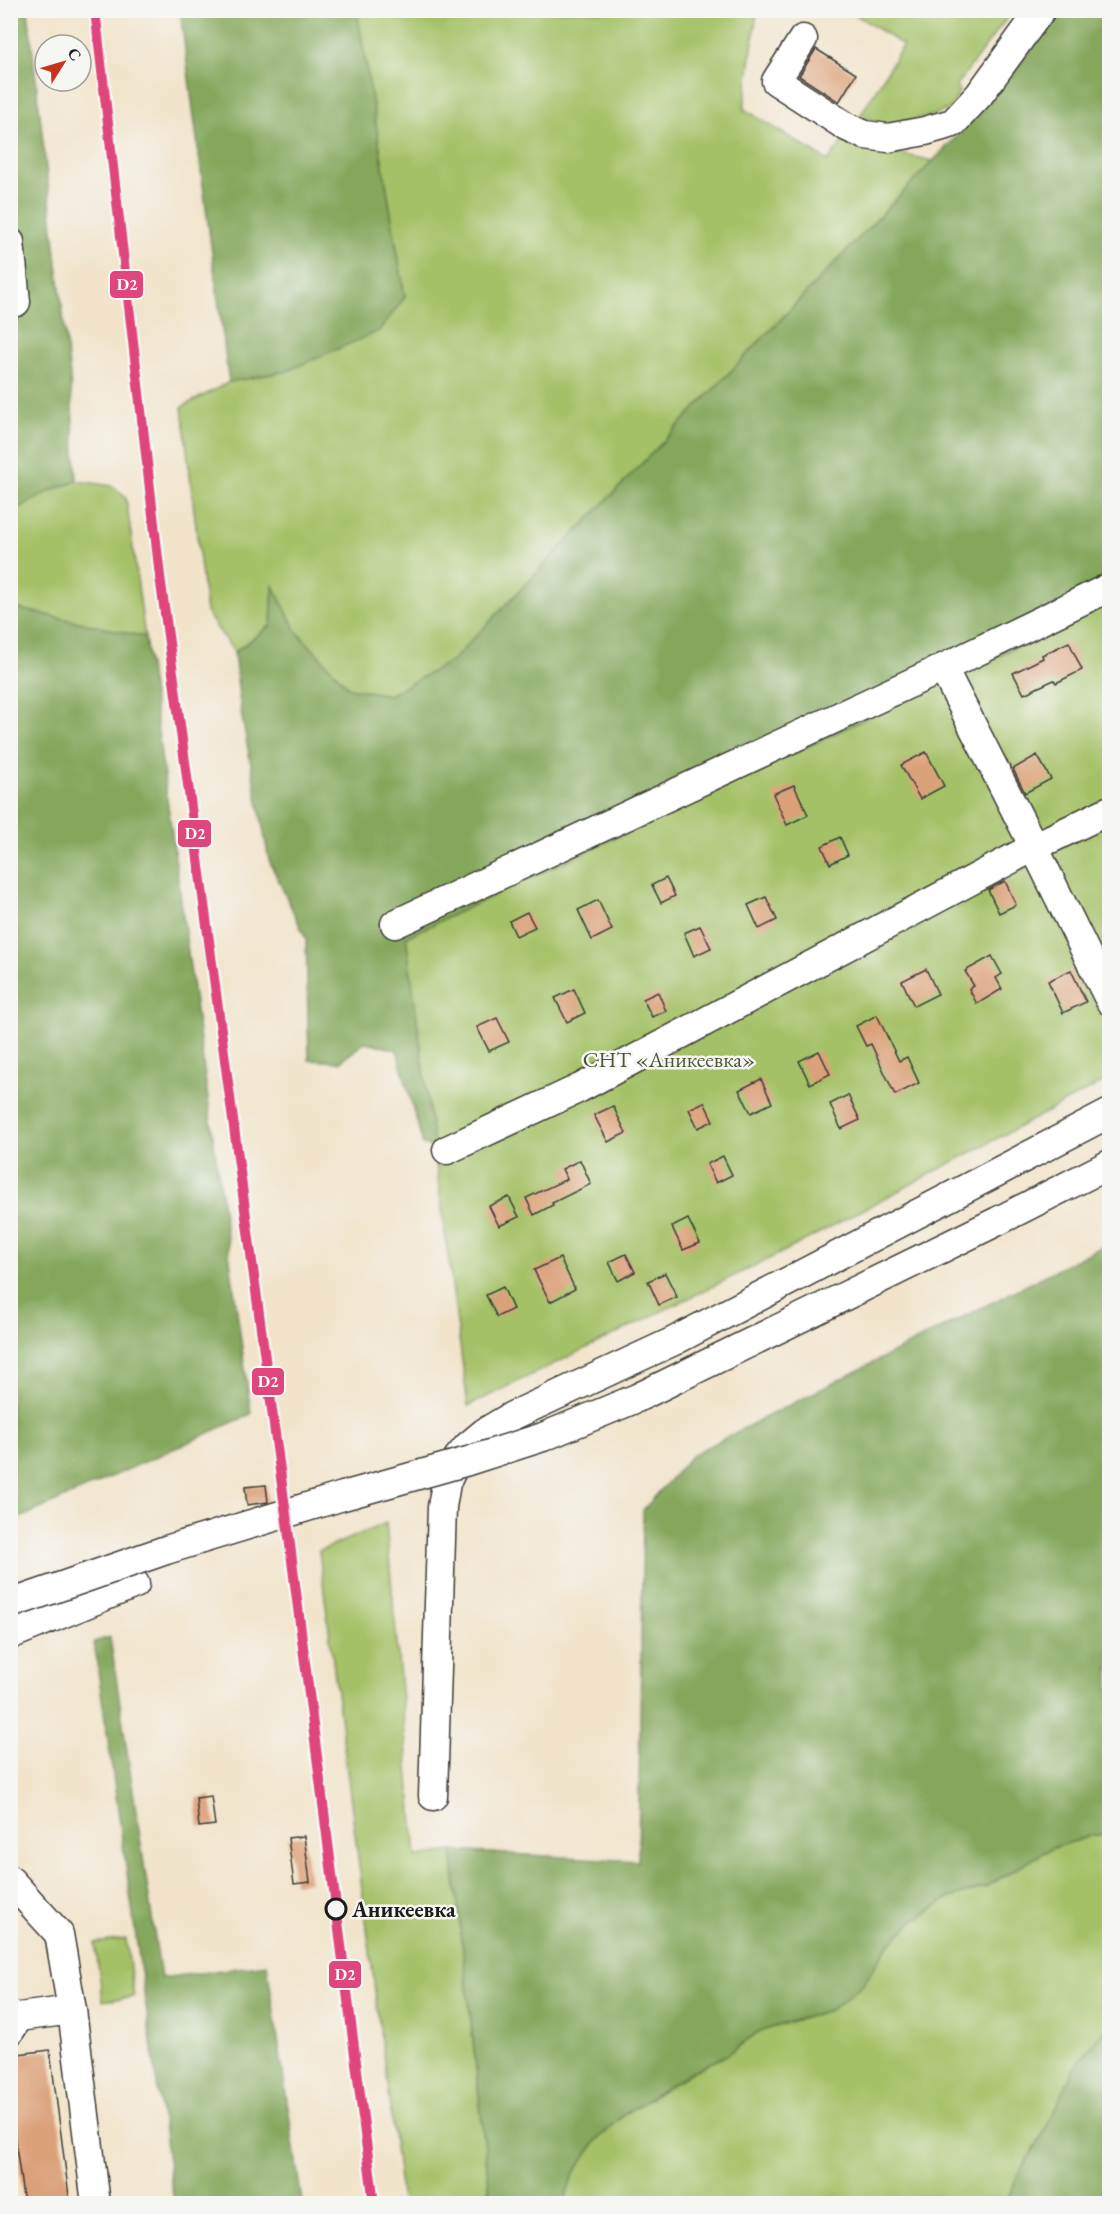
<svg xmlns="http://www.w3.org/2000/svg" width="1120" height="2214" viewBox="0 0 1120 2214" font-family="'EB Garamond',serif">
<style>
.green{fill:#a5c168;stroke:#606e42;stroke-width:1.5}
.forest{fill:#84a75c;stroke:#50623c;stroke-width:1.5}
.building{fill:#dba179}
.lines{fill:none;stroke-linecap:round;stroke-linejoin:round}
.minor-casing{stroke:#3c3a36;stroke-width:31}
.minor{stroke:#fff;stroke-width:28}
.minor-bridge-casing{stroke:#3c3a36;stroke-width:31;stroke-linecap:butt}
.minor-bridge{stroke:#fff;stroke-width:28}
.rail-1-casing{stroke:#f6f6f2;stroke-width:15}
.rail-1{stroke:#df477c;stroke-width:10}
.stop-dot{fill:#f6f6f2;stroke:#1c1c1c;stroke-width:3}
.labels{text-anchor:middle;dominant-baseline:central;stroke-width:5;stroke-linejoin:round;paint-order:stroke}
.park-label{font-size:22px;fill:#4c5637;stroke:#f6f6f2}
.stop-label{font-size:22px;font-weight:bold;fill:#1c1c1c;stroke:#f6f6f2;text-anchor:start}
.line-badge{stroke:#f6f6f2;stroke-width:2}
.badge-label{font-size:16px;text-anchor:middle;font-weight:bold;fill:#fff}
</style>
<rect width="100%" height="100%" fill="#f6f6f2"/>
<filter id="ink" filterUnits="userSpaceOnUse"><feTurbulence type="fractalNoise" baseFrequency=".0167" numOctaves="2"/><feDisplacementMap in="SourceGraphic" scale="12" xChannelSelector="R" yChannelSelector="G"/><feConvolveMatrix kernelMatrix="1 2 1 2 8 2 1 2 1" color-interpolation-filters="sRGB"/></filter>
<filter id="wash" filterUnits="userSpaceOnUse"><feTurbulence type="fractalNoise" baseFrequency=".008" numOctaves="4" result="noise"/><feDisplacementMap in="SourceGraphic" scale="24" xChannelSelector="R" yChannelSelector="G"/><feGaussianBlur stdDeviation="1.35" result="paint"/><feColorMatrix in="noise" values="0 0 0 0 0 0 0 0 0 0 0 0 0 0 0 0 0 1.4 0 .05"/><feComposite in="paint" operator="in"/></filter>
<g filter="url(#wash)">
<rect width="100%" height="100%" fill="#f1e4ca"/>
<!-- green -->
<g class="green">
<polygon points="357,11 757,11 744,109 828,161 843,141 933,161 452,661 389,695 349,688 297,632 273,587 271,625 234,652 206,612 182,407 229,382 287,371 405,297"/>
<polygon points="850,11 1012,11 956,86 959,91 952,108 931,116 886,125 860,116 903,45"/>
<polygon points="77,481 113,486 126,498 145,637 11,607 11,512 52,490"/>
<polygon points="1109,603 1109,1079 787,1250 468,1406 406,937"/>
<polygon points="386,1523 416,1856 452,1851 491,2203 402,2203 319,1551"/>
<polygon points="1109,1833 1109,2026 1097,2038 1042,2136 1022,2168 1005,2203 564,2204 573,2174 597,2140 625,2114 691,2072 727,2055 758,2032 832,2009 864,1983 886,1948 913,1921 947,1899 985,1887 1050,1849 1090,1836"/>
<polygon points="126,1939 134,1997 103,2001 95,1943"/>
</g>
<!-- forest -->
<g class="forest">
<polygon points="11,11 28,11 70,376 77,481 52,490 11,512 10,316 25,314 10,162"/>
<polygon points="180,11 357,11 405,297 379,331 287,371 229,382"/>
<polygon points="1062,11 1109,11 1109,603 406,937 434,1147 423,1145 397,1050 365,1042 340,1062 309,1060 306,939 269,860 241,712 234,653 271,625 273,586 297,632 349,688 389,695 452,661 981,111"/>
<polygon points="11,607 145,637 251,1414 11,1522"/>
<polygon points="1109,1243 1109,1833 1090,1836 1050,1849 985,1887 947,1899 913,1921 886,1948 864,1983 832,2009 758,2032 727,2055 691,2072 625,2114 597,2140 573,2174 564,2203 491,2203 452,1851 638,1861 643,1510 693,1454"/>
<polygon points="110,1637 161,1978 267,1964 302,2203 174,2203 94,1642"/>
<polygon points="1109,2026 1109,2203 1005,2203 1022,2168 1042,2136 1075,2067 1097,2038"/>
</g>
<g id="blocks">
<!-- building -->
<g class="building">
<polygon points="816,49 856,74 839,102 799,76"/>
<polygon points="1069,642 1082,670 1056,683 1054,680 1024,694 1013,673 1043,658 1042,655"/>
<polygon points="926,752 944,786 920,799 901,765"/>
<polygon points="1037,755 1051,779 1025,793 1013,769"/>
<polygon points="794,785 808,815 787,825 773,794"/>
<polygon points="840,837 848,855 830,864 822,846"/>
<polygon points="666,878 675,896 661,903 652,885"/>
<polygon points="1005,881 1016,905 999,913 988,890"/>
<polygon points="766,897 777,920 759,929 748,905"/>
<polygon points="598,900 612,930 592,940 578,910"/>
<polygon points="527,912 535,927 516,936 509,921"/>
<polygon points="700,926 711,948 694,956 684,933"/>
<polygon points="992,956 1002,974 996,978 1002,989 977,1004 969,989 974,986 965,971"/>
<polygon points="926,969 938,994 914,1006 902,981"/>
<polygon points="1071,970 1086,1002 1063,1013 1048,981"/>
<polygon points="574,989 585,1013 567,1022 555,998"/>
<polygon points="658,992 666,1011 652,1017 643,999"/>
<polygon points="877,1015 899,1061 907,1057 919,1083 895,1095 871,1044 866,1046 856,1026"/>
<polygon points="497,1018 509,1042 489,1051 477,1027"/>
<polygon points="819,1051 830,1074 810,1084 799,1061"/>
<polygon points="761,1079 772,1103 751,1113 739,1090"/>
<polygon points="848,1095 860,1120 841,1129 830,1104"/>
<polygon points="704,1102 713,1121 698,1128 689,1109"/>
<polygon points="613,1106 626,1133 608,1142 594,1115"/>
<polygon points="723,1156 732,1175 716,1183 707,1164"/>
<polygon points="580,1160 591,1184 552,1203 553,1205 534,1215 526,1198 567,1179 562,1169"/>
<polygon points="509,1197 519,1217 499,1226 489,1206"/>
<polygon points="688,1219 700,1243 683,1250 672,1227"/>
<polygon points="626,1254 635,1272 618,1281 609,1262"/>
<polygon points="560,1258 575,1289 550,1302 534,1270"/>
<polygon points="665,1273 677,1297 659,1305 648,1281"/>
<polygon points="503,1287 513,1309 497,1317 486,1295"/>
<polygon points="266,1485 268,1502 247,1505 245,1487"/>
<polygon points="211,1796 215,1825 199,1827 196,1798"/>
<polygon points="304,1836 310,1882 294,1884 288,1838"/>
<polygon points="50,2050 70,2204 24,2204 10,2101 10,2055"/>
</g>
</g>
</g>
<g filter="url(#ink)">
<use href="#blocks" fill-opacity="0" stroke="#3c3a36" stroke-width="1.5"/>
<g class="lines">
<!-- minor casing -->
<g class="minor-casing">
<g id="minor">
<polyline points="803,39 776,81 847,127 865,135 888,138 925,131 953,123 979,95 1041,10"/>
<polyline points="10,242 16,302 10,303"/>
<polyline points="943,668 1034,847 1110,1001"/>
<polyline points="395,924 943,668 1110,587"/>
<polyline points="447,1150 580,1088 1034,847 1110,810"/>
<polyline points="998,1221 1110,1164"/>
<polyline points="10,1635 135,1584"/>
<polyline points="433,1796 442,1507 446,1483 458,1458 468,1446 485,1432 512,1416 674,1341 1110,1113"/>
<polyline points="10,1880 59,1934 72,2010"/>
<polyline points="10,2031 19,2017 72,2010 96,2204"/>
</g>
</g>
<!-- minor -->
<use href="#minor" class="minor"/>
<!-- minor-bridge casing -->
<g class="minor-bridge-casing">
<polyline id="minor-bridge" points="10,1604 166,1550 343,1496 468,1461 543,1437 637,1398 998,1221"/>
</g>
<!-- minor-bridge -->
<use href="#minor-bridge" class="minor-bridge"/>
<!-- rail-1 casing -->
<g class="rail-1-casing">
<polyline id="rail-1" points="95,10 160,576 289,1537 374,2204"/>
</g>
<!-- rail-1 -->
<use href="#rail-1" class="rail-1"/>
</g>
</g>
<!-- markers -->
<circle class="stop-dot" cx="336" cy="1909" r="10"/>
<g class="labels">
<!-- park labels -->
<g class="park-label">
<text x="669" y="1059">СНТ «Аникеевка»</text>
</g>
<!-- stop labels -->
<g class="stop-label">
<text x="352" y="1909">Аникеевка</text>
</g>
</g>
<g class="line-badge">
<rect x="109" y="270" width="35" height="29" rx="6" fill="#df477c"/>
<rect x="177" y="819" width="35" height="29" rx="6" fill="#df477c"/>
<rect x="251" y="1367" width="34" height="29" rx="6" fill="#df477c"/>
<rect x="328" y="1960" width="34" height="29" rx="6" fill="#df477c"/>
</g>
<g class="badge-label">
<text x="127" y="290">D2</text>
<text x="195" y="839">D2</text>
<text x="268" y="1387">D2</text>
<text x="345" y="1980">D2</text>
</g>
<!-- margin -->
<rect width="1120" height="2214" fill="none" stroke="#f6f6f2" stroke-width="36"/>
<!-- north arrow -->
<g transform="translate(63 63) rotate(53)"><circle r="28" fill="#f6f6f2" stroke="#9f9f9c" stroke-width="1.5"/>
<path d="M0-4.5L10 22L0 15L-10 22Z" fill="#c8321e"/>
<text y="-9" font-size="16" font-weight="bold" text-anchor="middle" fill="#1c1c1c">С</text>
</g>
</svg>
